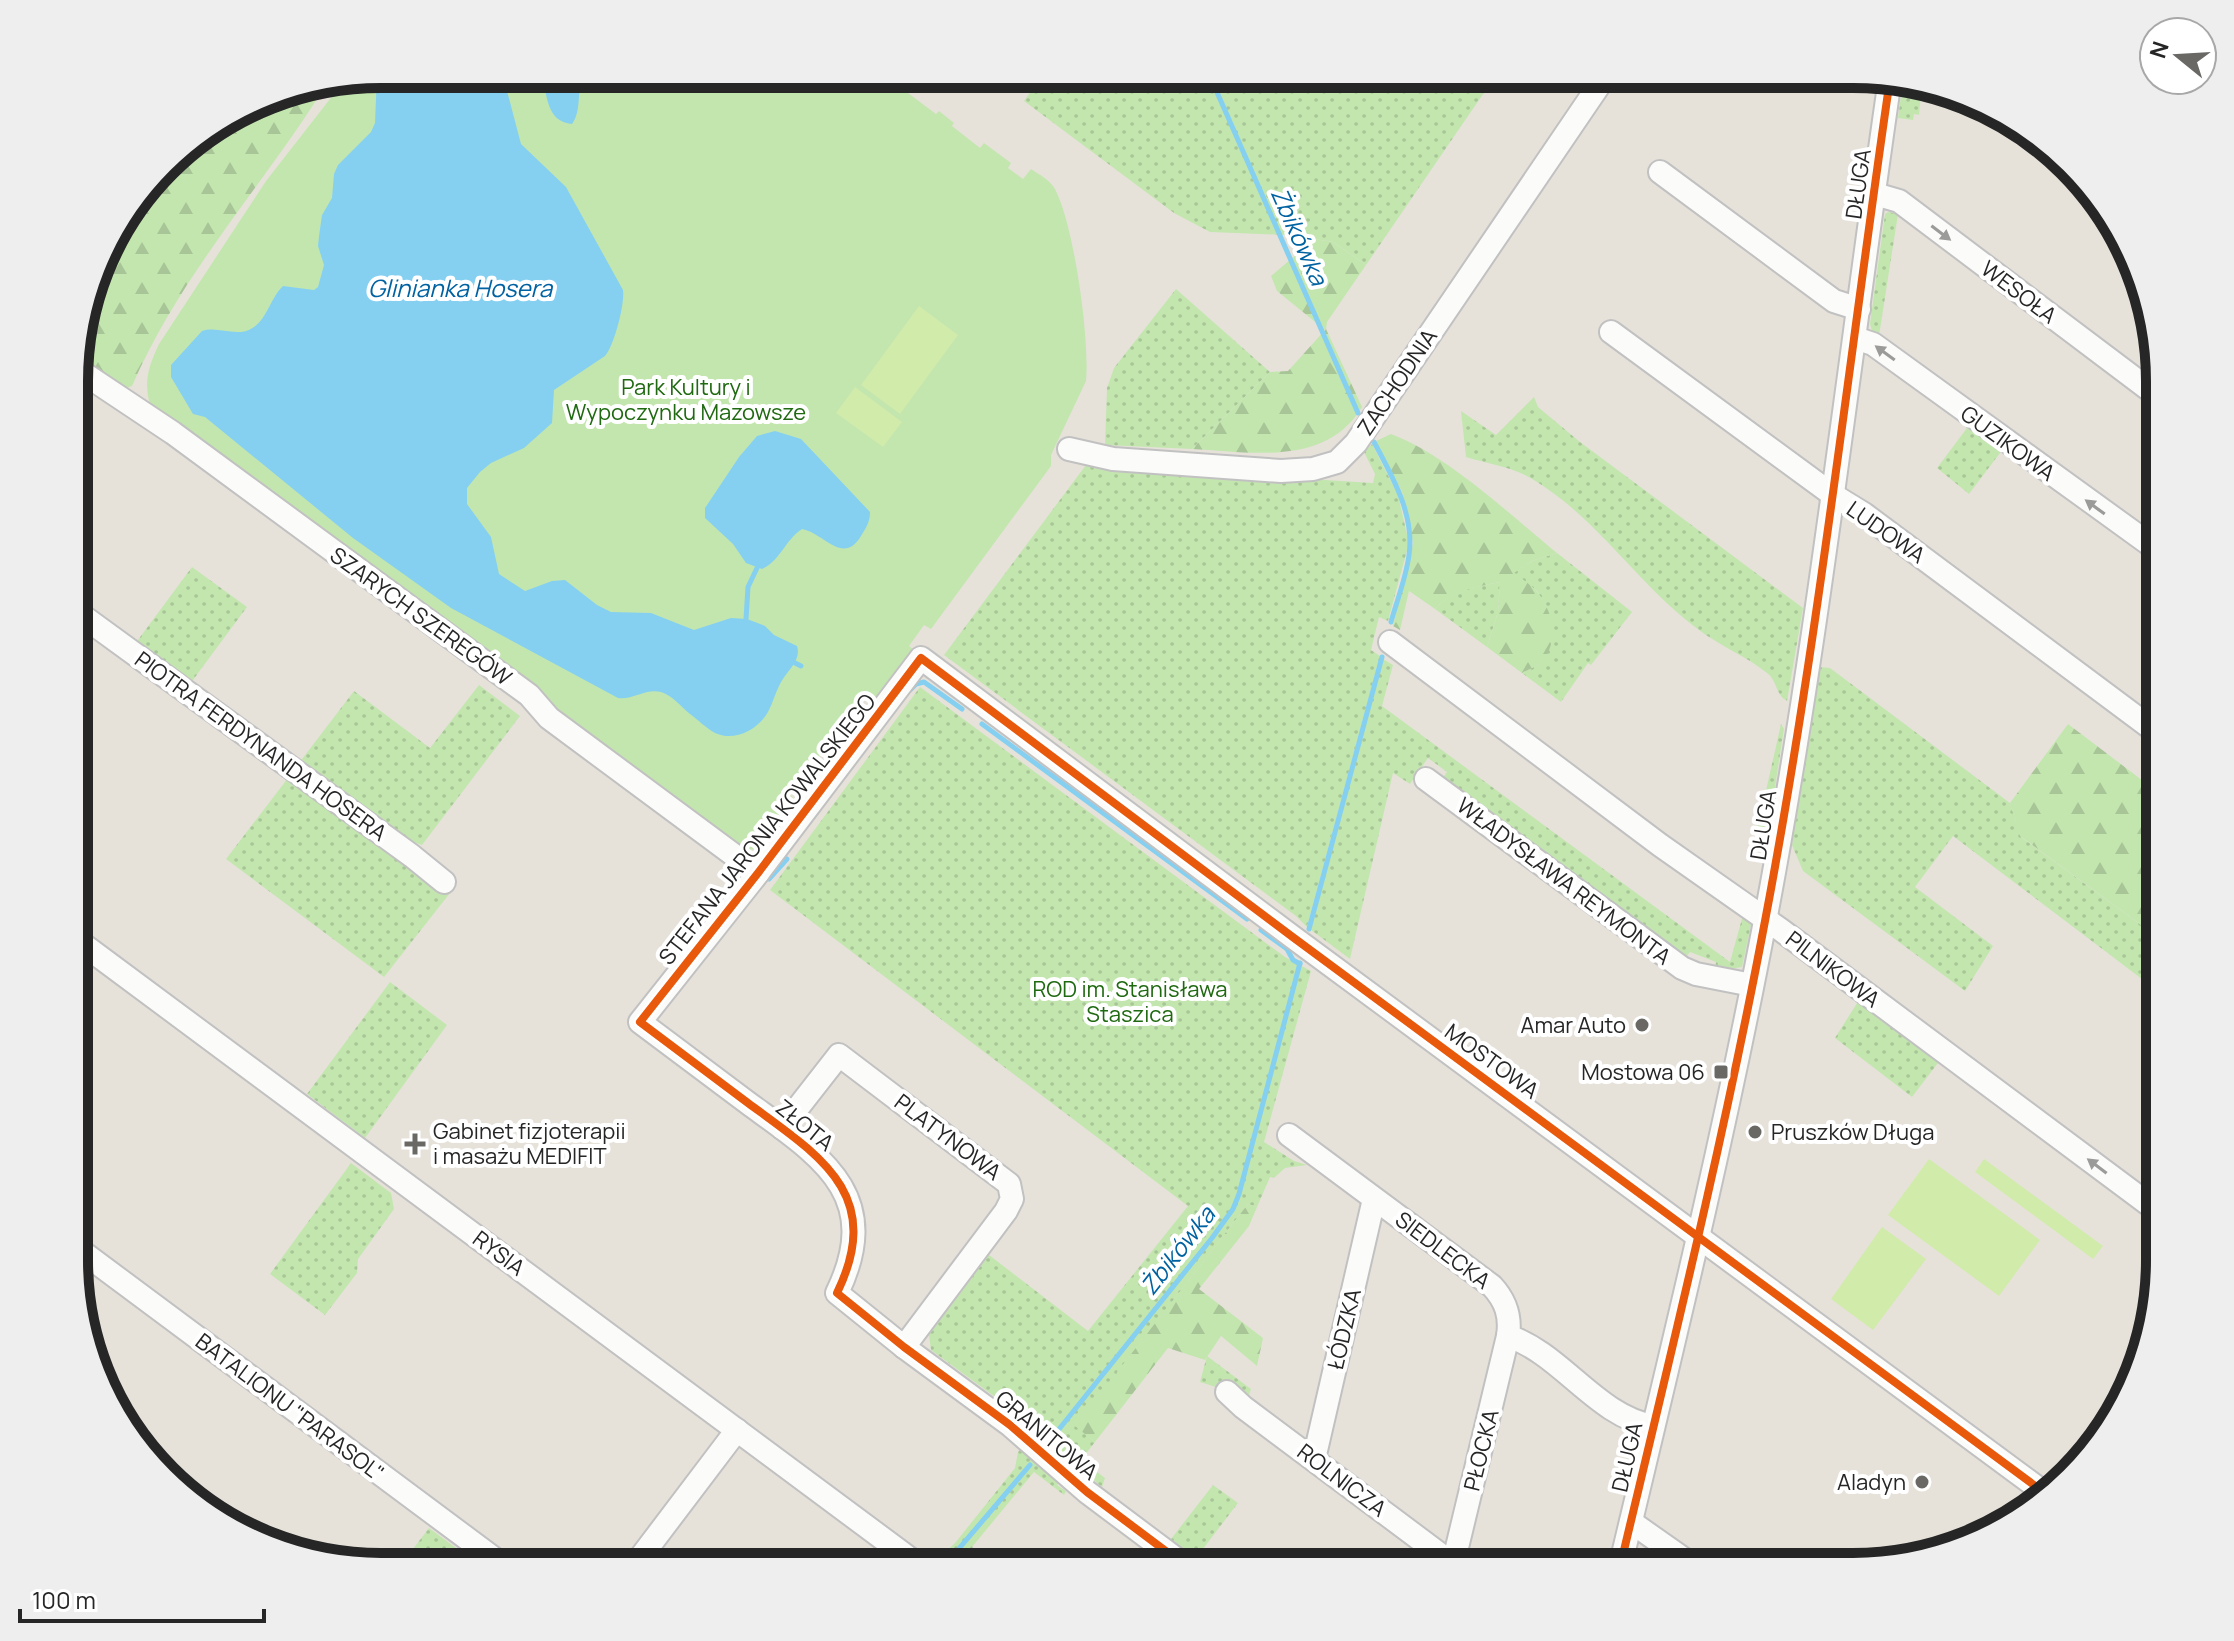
<svg xmlns="http://www.w3.org/2000/svg" width="2234" height="1641" viewBox="0 0 2234 1641" font-family="Manrope,sans-serif">
<style>
.grass{fill:url(#grass-dots)}
.forest{fill:url(#forest-firs)}
.park{fill:#c3e6af}
.pitch{fill:#d1ebab}
.water{fill:#85d0f1}
.lines{fill:none;stroke-linecap:round;stroke-linejoin:round}
.stream{stroke:#85d0f1;stroke-width:5}
.minor-casing{stroke:#c2c1c2;stroke-width:26}
.minor{stroke:#fbfbf9;stroke-width:22}
.cycleway-casing{stroke:#fff;stroke-width:13}
.cycleway{stroke:#e8590c;stroke-width:8}
.oneway{fill:#9b9b9a}
.poi-dot{fill:#696865;stroke:#fff;stroke-width:3}
.labels{text-anchor:middle;dominant-baseline:central;stroke-width:8;stroke-linejoin:round;paint-order:stroke}
.street-label{font-size:22px;fill:#262626;stroke:#fff}
.park-label{font-size:22px;fill:#1f6911;stroke:#fff}
.poi-label{font-size:22px;fill:#262626;stroke:#fff;text-anchor:end}
.water-label{font-size:24px;font-style:italic;fill:#0062a1;stroke:#fff}
.rim{fill:none;stroke:#262626;stroke-width:10}
</style>
<defs>
<pattern id="grass-dots" width="8" height="8" patternUnits="userSpaceOnUse" patternTransform="scale(2)"><rect width="8" height="8" fill="#c3e6af"/><path d="M2 2h.1M6 6h.1" fill="none" stroke="#a7c596" stroke-width="1.8" stroke-linecap="round"/></pattern>
<pattern id="forest-firs" width="22" height="20" patternUnits="userSpaceOnUse" patternTransform="scale(2)"><rect width="22" height="20" fill="#c3e6af"/><path d="M5 1l3.5 6h-7zM16 11l3.5 6h-7z" fill="#a7c596"/></pattern>
</defs>
<rect width="100%" height="100%" fill="#e6e2da"/>
<!-- grass -->
<g class="grass">
<polygon points="1043,74 1192,74 1208,86 1203,74 1482,74 1492,81 1366,265 1333,242 1288,235 1210,232 1174,213 1024,101"/>
<polygon points="1903,82 1922,86 1919,115 1914,114 1913,120 1898,118"/>
<polygon points="1888,212 1898,214 1879,336 1872,331 1870,324 1885,214"/>
<polygon points="1176,289 1270,372 1192,449 1105,445 1107,388 1114,368"/>
<path d="M1534 397 1538 407 1580 442 1803 608 1787 701C1776 696 1777 680 1767 673 1746 656 1720 646 1699 630 1636 584 1595 513 1525 475 1507 466 1485 463 1466 457L1461 411 1496 435Z"/>
<polygon points="1970,424 2003,449 1969,494 1937,468"/>
<polygon points="1372,444 1398,495 1409,543 1388,621 1379,617 1371,650 1380,656 1307,927 1296,916 944,655 1086,465 1373,483 1375,474 1364,452"/>
<polygon points="1557,553 1632,612 1591,665 1588,663 1561,702 1522,673 1539,664 1548,610 1537,591 1513,573 1532,561"/>
<polygon points="192,567 247,607 187,688 132,648"/>
<path d="M1500 582 1498 612 1487 647 1435 609C1453 589 1475 587 1500 582Z"/>
<polygon points="1383,659 1393,665 1382,706 1730,962 1743,915 1752,920 1742,967 1729,969 1728,974 1715,971 1716,962 1690,952 1683,961 1574,882 1578,876 1555,859 1551,865 1442,779 1447,772 1428,758 1410,784 1393,773 1350,959 1311,930"/>
<polygon points="1820,667 1830,668 2010,803 2021,837 2159,938 2159,992 1953,836 1915,887 1993,946 1965,991 1803,871 1792,845"/>
<polygon points="479,685 520,716 422,845 392,835 296,767 354,691 430,748"/>
<polygon points="920,687 1285,957 1311,971 1264,1142 1294,1161 1307,1165 1285,1168 1274,1178 1270,1177 1257,1207 1248,1204 1076,1426 1095,1442 1081,1460 1105,1478 1102,1487 1055,1447 1058,1443 931,1350 929,1335 989,1255 1088,1331 1188,1206 770,890"/>
<polygon points="1781,724 1784,729 1768,832 1762,831 1760,836 1756,835"/>
<polygon points="291,774 450,893 384,977 226,859"/>
<polygon points="390,982 447,1025 365,1138 307,1094"/>
<polygon points="1859,1000 1941,1059 1912,1097 1835,1038"/>
<polygon points="351,1163 391,1193 394,1209 358,1259 357,1273 325,1315 270,1274"/>
<polygon points="1207,1356 1251,1389 1249,1395 1227,1379 1219,1388 1200,1382"/>
<polygon points="1023,1446 1061,1480 1057,1485 1066,1491 1064,1495 1034,1472 972,1547 998,1567 992,1567 971,1551 958,1567 943,1567 934,1562 955,1543 1015,1468 1018,1452"/>
<polygon points="1213,1485 1238,1503 1196,1558 1171,1539"/>
<polygon points="429,1528 475,1562 471,1566 400,1566"/>
</g>
<!-- forest -->
<g class="forest">
<path d="M326 85C263 186 180 275 132 386L121 390 77 357V341L106 245 178 150 264 97Z"/>
<path d="M1288 235 1333 242 1366 265 1327 322 1326 329 1362 407C1326 467 1251 452 1192 449L1270 372 1288 371 1325 330 1277 291 1271 276 1297 254Z"/>
<path d="M1391 434C1449 456 1509 514 1557 553L1532 561 1514 573C1522 579 1532 585 1538 593 1554 613 1560 645 1539 664 1535 667 1527 670 1522 673L1487 647 1498 612 1500 582C1475 587 1453 590 1435 609L1409 591 1400 630 1393 626 1413 543 1402 492 1376 441Z"/>
<polygon points="2068,724 2159,793 2159,938 2020,836 2010,803"/>
<polygon points="1248,1204 1257,1207 1249,1226 1199,1289 1263,1338 1257,1366 1221,1336 1205,1360 1168,1348 1095,1442 1075,1426"/>
</g>
<!-- park -->
<path class="park" d="M381 74H883L895 84 899 80 906 86 904 90 936 114 939 111 954 123 952 126 980 148 984 143 1011 163 1008 168 1023 179 1031 169C1040 175 1050 180 1055 189 1074 225 1090 340 1086 381L1051 455V466L931 629 924 625 909 646 915 651 876 704 864 695 790 795 802 805C788 823 765 863 738 845L152 411C143 385 147 369 159 344L266 181 344 81Z"/>
<!-- pitch -->
<g class="pitch">
<polygon points="919,306 958,335 900,414 861,385"/>
<polygon points="855,387 902,422 883,447 836,413"/>
<polygon points="1929,1159 2040,1240 1999,1296 1888,1215"/>
<polygon points="1984,1159 2103,1246 2093,1259 1975,1172"/>
<polygon points="1882,1227 1926,1259 1873,1330 1831,1299"/>
</g>
<!-- water -->
<g class="water">
<path d="M485 74 506 87 521 144 566 187 623 290C625 304 614 346 605 356L554 390 552 423 524 448 491 463 480 472 467 488V504L491 537 499 574 525 591 552 581 565 580 597 605 611 612 651 613 694 630 731 618 747 619 765 626 774 635 797 646C802 661 786 671 780 684 775 693 773 703 768 712 758 730 734 742 715 733 706 728 698 720 690 714 680 706 673 696 661 692 646 688 633 700 618 698L451 608 353 538 205 417 193 414 171 377V365L202 331C215 327 227 333 241 332 266 329 268 300 283 286L314 290 318 287 324 265 318 246 319 236 322 215 332 198 334 174 338 165 371 132 375 123 377 75Z"/>
<path d="M542 74H585C575 89 583 109 572 124 546 122 547 94 542 74Z"/>
<path d="M775 431 801 439 870 512C870 522 866 528 861 536 843 566 824 533 802 529 785 540 781 560 762 569L746 563 733 544 705 518V508L739 457 757 436Z"/>
</g>
<g class="lines">
<!-- stream -->
<g class="stream">
<polyline points="1209,74 1358,413"/>
<path d="M1374 442C1392 476 1415 515 1409 555 1406 578 1397 600 1391 622"/>
<polyline points="746,619 748,587 757,568"/>
<polyline points="795,663 801,666"/>
<polyline points="910,690 916,684 924,682 962,709"/>
<polyline points="982,724 1247,919"/>
<polyline points="769,879 787,859"/>
<polyline points="1309,929 1382,657"/>
<polyline points="1261,930 1287,949 1293,960 1300,964"/>
<polyline points="1052,1438 1212,1238 1233,1209 1239,1194 1300,963"/>
<polyline points="945,1565 1030,1465"/>
</g>
<!-- minor casing -->
<g class="minor-casing">
<g id="minor">
<polyline points="1660,172 1834,301 1859,309"/>
<polyline points="1875,194 1899,201 2159,397"/>
<polyline points="1611,332 1833,495 1864,514 2159,734"/>
<polyline points="1855,338 1873,344 2159,551"/>
<polyline points="77,369 173,433 529,695 549,718 758,873"/>
<polyline points="1069,449 1113,459 1281,471 1313,469 1337,462 1356,443 1377,412 1606,75"/>
<polyline points="77,612 412,856 444,882"/>
<polyline points="1390,642 1660,845 1781,930 2159,1212"/>
<polyline points="1426,779 1682,968 1696,974 1752,985"/>
<polyline points="77,940 921,1567"/>
<polyline points="782,1128 839,1055 1009,1184 1012,1199 1006,1211 904,1347"/>
<path d="M1289 1135 1492 1286C1506 1301 1511 1316 1508 1336 1562 1354 1596 1416 1653 1426"/>
<polyline points="77,1248 504,1566"/>
<polyline points="1227,1392 1243,1407 1457,1567"/>
<polyline points="1314,1459 1374,1199"/>
<polyline points="1631,1522 1695,1567"/>
<polyline points="1453,1564 1508,1336"/>
<polyline points="634,1566 737,1430"/>
<path d="M1187 1567 1087 1492 1010 1425 904 1347 837 1293C885 1194 820 1156 748 1103 712 1076 676 1049 640 1022L758 873 921 658 1294 938 2042 1491"/>
<path d="M1620 1567C1671 1353 1724 1138 1765 921 1818 642 1849 359 1890 79"/>
</g>
</g>
<!-- minor -->
<use href="#minor" class="minor"/>
<!-- cycleway casing -->
<g class="cycleway-casing">
<g id="cycleway">
<path d="M1187 1567 1087 1492 1010 1425 904 1347 837 1293C885 1194 820 1156 748 1103 712 1076 676 1049 640 1022L758 873 921 658 1294 938 2042 1491"/>
<path d="M1620 1567C1671 1353 1724 1138 1765 921 1818 642 1849 359 1890 79"/>
</g>
</g>
<!-- cycleway -->
<use href="#cycleway" class="cycleway"/>
</g>
<!-- one-way arrows -->
<defs><path id="oneway-solid" d="M-6-.8H1V-3.2L6.5 0L1 3.2V.8H-6Z" transform="scale(2)"/></defs>
<g class="oneway">
<use href="#oneway-solid" transform="translate(1941 233) rotate(37)"/>
<use href="#oneway-solid" transform="translate(1885 353) rotate(-144)"/>
<use href="#oneway-solid" transform="translate(2095 507) rotate(-144)"/>
<use href="#oneway-solid" transform="translate(2097 1166) rotate(-143)"/>
</g>
<!-- markers -->
<g class="poi-dot">
<circle cx="1642" cy="1025" r="8"/>
<rect x="1713" y="1064" width="16" height="16" rx="4"/>
<circle cx="1755" cy="1132" r="8"/>
<path d="M411 1132h8v8h8v8h-8v8h-8v-8h-8v-8h8z"/>
<circle cx="1922" cy="1482" r="8"/>
</g>
<g class="labels">
<!-- street labels -->
<g class="street-label">
<text transform="translate(1858 184) rotate(-82)">DŁUGA</text>
<text transform="translate(2019 292) rotate(37)">WESOŁA</text>
<text transform="translate(1397 382) rotate(-56)">ZACHODNIA</text>
<text transform="translate(2008 443) rotate(36)">GUZIKOWA</text>
<text transform="translate(1886 532) rotate(35)">LUDOWA</text>
<text transform="translate(421 616) rotate(36)">SZARYCH SZEREGÓW</text>
<text transform="translate(261 746) rotate(36)">PIOTRA FERDYNANDA HOSERA</text>
<text transform="translate(1763 825) rotate(-81)">DŁUGA</text>
<text transform="translate(767 829) rotate(-52)">STEFANA JARONIA KOWALSKIEGO</text>
<text transform="translate(1564 881) rotate(37)">WŁADYSŁAWA REYMONTA</text>
<text transform="translate(1833 969) rotate(37)">PILNIKOWA</text>
<text transform="translate(1492 1061) rotate(36)">MOSTOWA</text>
<text transform="translate(805 1125) rotate(39)">ZŁOTA</text>
<text transform="translate(948 1137) rotate(37)">PLATYNOWA</text>
<text transform="translate(1443 1250) rotate(37)">SIEDLECKA</text>
<text transform="translate(499 1253) rotate(37)">RYSIA</text>
<text transform="translate(1344 1329) rotate(-77)">ŁÓDZKA</text>
<text transform="translate(290 1407) rotate(37)">BATALIONU "PARASOL"</text>
<text transform="translate(1047 1435) rotate(40)">GRANITOWA</text>
<text transform="translate(1481 1450) rotate(-76)">PŁOCKA</text>
<text transform="translate(1627 1457) rotate(-77)">DŁUGA</text>
<text transform="translate(1342 1480) rotate(37)">ROLNICZA</text>
</g>
<!-- park labels -->
<g class="park-label">
<text x="686" y="387">Park Kultury i<tspan x="686" dy="25">Wypoczynku Mazowsze</tspan></text>
<text x="1130" y="989">ROD im. Stanisława<tspan x="1130" dy="25">Staszica</tspan></text>
</g>
<!-- poi labels -->
<g class="poi-label">
<text x="1626" y="1025">Amar Auto</text>
<text x="1705" y="1072">Mostowa 06</text>
<text x="433" y="1131" text-anchor="start">Gabinet fizjoterapii<tspan x="433" dy="25">i masażu MEDIFIT</tspan></text>
<text x="1771" y="1132" text-anchor="start">Pruszków Długa</text>
<text x="1906" y="1482">Aladyn</text>
</g>
<!-- water labels -->
<g class="water-label">
<text transform="translate(1300 236) rotate(66)">Żbikówka</text>
<text x="460" y="287">Glinianka Hosera</text>
<text transform="translate(1177 1250) rotate(-52)">Żbikówka</text>
</g>
</g>
<!-- crop -->
<path d="M0 0H2234V1641H0ZM381 88H1853A293 293 0 0 1 2146 381V1260A293 293 0 0 1 1853 1553H381A293 293 0 0 1 88 1260V381A293 293 0 0 1 381 88Z" fill="#eee" fill-rule="evenodd"/>
<path class="rim" d="M381 88H1853A293 293 0 0 1 2146 381V1260A293 293 0 0 1 1853 1553H381A293 293 0 0 1 88 1260V381A293 293 0 0 1 381 88Z"/>
<!-- north arrow -->
<g transform="translate(2178 56) rotate(288)"><circle r="38" fill="#ffffff" stroke="#a8a8a8" stroke-width="2"/>
<path d="M0-6L14 30L0 20L-14 30Z" fill="#696865"/>
<text y="-12" font-size="22" font-weight="bold" text-anchor="middle" fill="#262626">N</text>
</g>
<!-- scale -->
<path d="M20 1609v12h244v-12" fill="none" stroke="#262626" stroke-width="4"/>
<text x="32" y="1609" font-size="24" fill="#262626" stroke="#ffffff" stroke-width="6" paint-order="stroke">100 m</text>
</svg>
